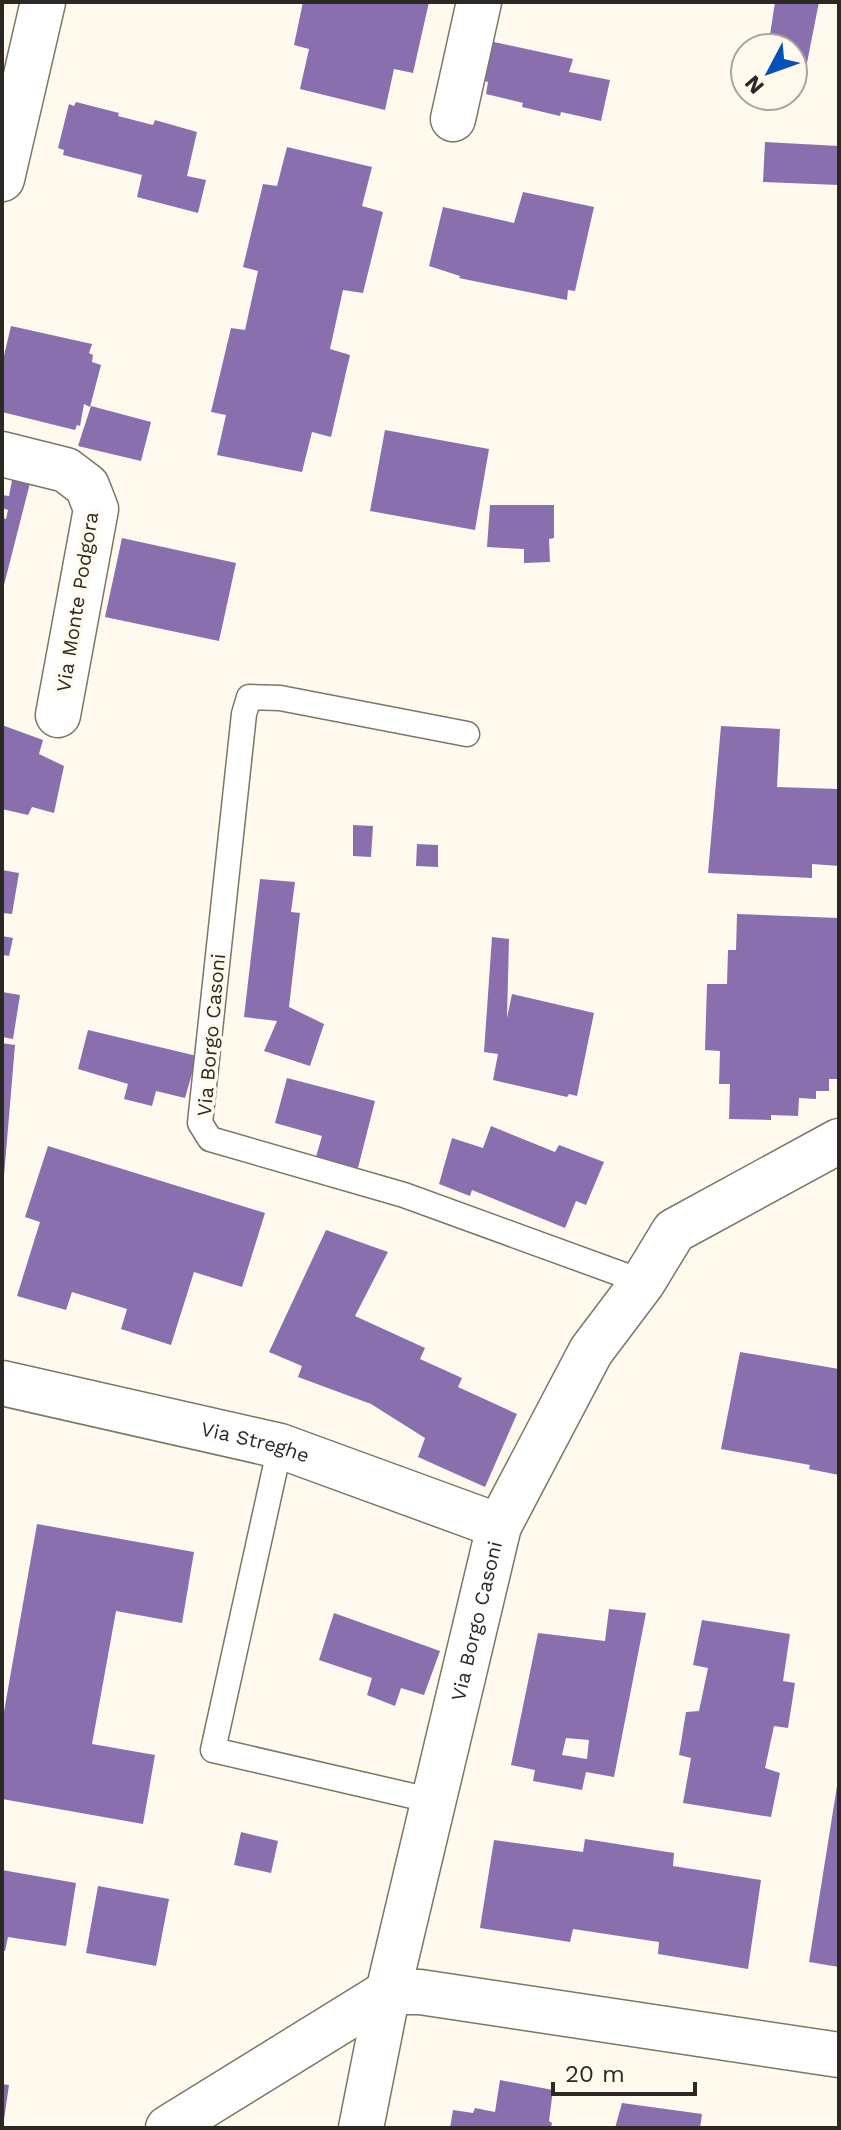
<svg xmlns="http://www.w3.org/2000/svg" width="841" height="2130" viewBox="0 0 841 2130" font-family="'Work Sans',sans-serif">
<style>
.building{fill:#8a6fae;fill-rule:evenodd}
.lines{fill:none;stroke-linecap:round;stroke-linejoin:round}
.lane-casing{stroke:#7c7669;stroke-width:27}
.street-casing{stroke:#7c7669;stroke-width:47}
.lane{stroke:#fff;stroke-width:24}
.street{stroke:#fff;stroke-width:44}
.labels{text-anchor:middle;dominant-baseline:central;stroke-width:7;stroke-linejoin:round;paint-order:stroke}
.street-label{font-size:20px;fill:#2c2924;stroke:#fffaed}
</style>
<rect width="100%" height="100%" fill="#fffaed"/>
<!-- building -->
<g class="building">
<polygon points="303,2 429,2 413,73 394,69 385,110 300,89 309,49 294,45"/>
<polygon points="775,2 819,2 804,78 793,76 793,48 768,48"/>
<polygon points="485,40 573,59 569,72 610,80 601,121 561,112 560,116 522,107 523,103 486,94 488,82 476,79"/>
<polygon points="76,102 119,113 118,116 153,125 155,120 197,132 187,176 206,180 198,213 137,197 142,175 63,155 64,150 58,148 69,104 74,106"/>
<polygon points="765,142 839,146 839,185 763,182"/>
<polygon points="287,147 372,167 362,206 383,212 363,293 343,290 330,349 350,355 331,437 312,432 302,472 217,455 226,415 211,412 231,328 245,330 258,271 243,267 263,184 277,186"/>
<polygon points="523,192 594,207 575,291 568,290 567,300 459,278 460,276 429,266 443,207 514,223"/>
<polygon points="11,326 92,344 89,353 93,355 92,362 101,365 90,407 84,404 80,426 77,425 75,430 2,412 2,364"/>
<polygon points="91,406 151,422 141,461 78,446"/>
<polygon points="385,430 489,449 475,530 370,511"/>
<polygon points="13,475 31,479 3,589 2,518 6,519 8,510 2,508 2,495 9,496"/>
<polygon points="490,505 554,505 554,538 549,539 550,562 524,563 524,549 487,547"/>
<polygon points="122,538 236,563 219,641 105,617"/>
<polygon points="2,725 43,740 39,754 64,766 54,813 32,807 28,815 2,809"/>
<polygon points="721,726 780,729 777,787 839,789 839,866 812,864 812,878 708,873"/>
<polygon points="353,825 373,826 371,857 353,856"/>
<polygon points="417,844 438,845 438,867 416,866"/>
<polygon points="2,870 19,873 12,914 2,913"/>
<polygon points="260,879 295,882 291,912 300,913 289,1007 324,1024 310,1066 264,1051 277,1021 244,1017"/>
<polygon points="737,914 839,918 839,1079 829,1079 829,1091 816,1091 816,1099 799,1098 798,1116 771,1115 771,1120 729,1119 730,1084 719,1084 720,1051 705,1050 707,984 727,984 728,950 736,950"/>
<polygon points="2,936 13,938 9,956 2,955"/>
<polygon points="492,937 509,939 507,1018 512,994 594,1013 577,1096 569,1094 567,1097 493,1080 498,1054 484,1052"/>
<polygon points="2,992 20,995 13,1039 2,1037"/>
<polygon points="88,1030 197,1056 185,1098 156,1091 152,1106 124,1099 128,1084 78,1069"/>
<polygon points="2,1043 15,1045 4,1176 2,1176"/>
<polygon points="287,1078 375,1101 358,1168 316,1157 322,1136 275,1123"/>
<polygon points="491,1126 555,1152 559,1145 604,1162 586,1205 576,1201 565,1228 472,1190 470,1196 439,1184 452,1138 483,1148"/>
<polygon points="48,1146 265,1213 242,1287 194,1272 171,1345 121,1329 127,1309 72,1292 66,1310 17,1296 40,1222 25,1217"/>
<polygon points="326,1230 388,1252 355,1316 425,1348 420,1359 462,1378 458,1387 517,1414 485,1487 418,1457 425,1438 371,1404 298,1377 302,1366 269,1352"/>
<polygon points="740,1352 839,1369 839,1475 809,1469 810,1465 721,1449"/>
<polygon points="37,1524 194,1552 182,1623 116,1611 92,1744 155,1755 143,1824 2,1799 2,1723"/>
<path d="M609 1609 646 1613 614 1777 586 1772 582 1790 533 1781 535 1770 511 1765 538 1633 605 1641ZM566 1738 589 1740 587 1759 562 1755Z"/>
<polygon points="334,1613 440,1651 424,1695 401,1688 395,1706 367,1695 372,1678 319,1660"/>
<polygon points="702,1620 790,1634 783,1681 795,1683 788,1728 774,1726 765,1768 780,1773 771,1817 683,1803 691,1758 679,1755 686,1712 699,1711 708,1668 693,1665"/>
<polygon points="837,1786 839,1786 839,1967 809,1962"/>
<polygon points="241,1832 278,1841 271,1873 234,1865"/>
<polygon points="585,1839 674,1853 673,1866 761,1880 748,1969 658,1954 659,1942 573,1929 570,1942 480,1928 494,1840 583,1852"/>
<polygon points="2,1870 76,1883 66,1946 8,1937 5,1951 2,1950"/>
<polygon points="98,1886 169,1899 156,1966 86,1953"/>
<polygon points="500,2080 553,2090 549,2121 552,2123 551,2128 450,2128 453,2110 473,2113 475,2108 495,2112"/>
<polygon points="2,2084 9,2085 4,2120 2,2120"/>
<polygon points="622,2103 702,2114 700,2128 615,2128"/>
</g>
<g class="lines">
<!-- lane casing -->
<g class="lane-casing">
<g id="lane">
<polyline points="467,734 280,698 249,697 244,714 200,1123 210,1139 404,1195 643,1282"/>
<polyline points="280,1446 213,1750 434,1801"/>
</g>
</g>
<!-- street casing -->
<g class="street-casing">
<g id="street">
<polyline points="453,119 479,2"/>
<polyline points="2,179 43,2"/>
<polyline points="2,454 66,470 87,486 96,509 58,715"/>
<path id="s1" d="M2 1383 280 1446 499 1526"/>
<polyline points="168,2128 388,1992 420,1992 839,2055"/>
<path id="s2" d="M361 2128 388 1992 499 1526 591 1351 643 1282 674 1231 839 1141"/>
</g>
</g>
<!-- lane -->
<use href="#lane" class="lane"/>
<!-- street -->
<use href="#street" class="street"/>
</g>
<g class="labels">
<!-- street labels -->
<g class="street-label">
<text transform="translate(77 602) rotate(-81)">Via Monte Podgora</text>
<text transform="translate(211 1035) rotate(-85)">Via Borgo Casoni</text>
<text stroke="none"><textPath href="#s1" startOffset="260">Via Streghe</textPath></text>
<text stroke="none"><textPath href="#s2" startOffset="520">Via Borgo Casoni</textPath></text>
</g>
</g>
<!-- border -->
<rect width="841" height="2130" fill="none" stroke="#2c2924" stroke-width="8"/>
<!-- north arrow -->
<g transform="translate(769 72) rotate(229)"><circle r="38" fill="#fffaed" stroke="#aba69d" stroke-width="2"/>
<path d="M0-6L14 30L0 20L-14 30Z" fill="#0551bb"/>
<text y="-12" font-size="22" font-weight="bold" text-anchor="middle" fill="#2c2924">N</text>
</g>
<!-- scale -->
<path d="M553 2082v12h142v-12" fill="none" stroke="#2c2924" stroke-width="4"/>
<text x="565" y="2082" font-size="24" fill="#2c2924" stroke="#fffaed" stroke-width="6" paint-order="stroke">20 m</text>
</svg>
